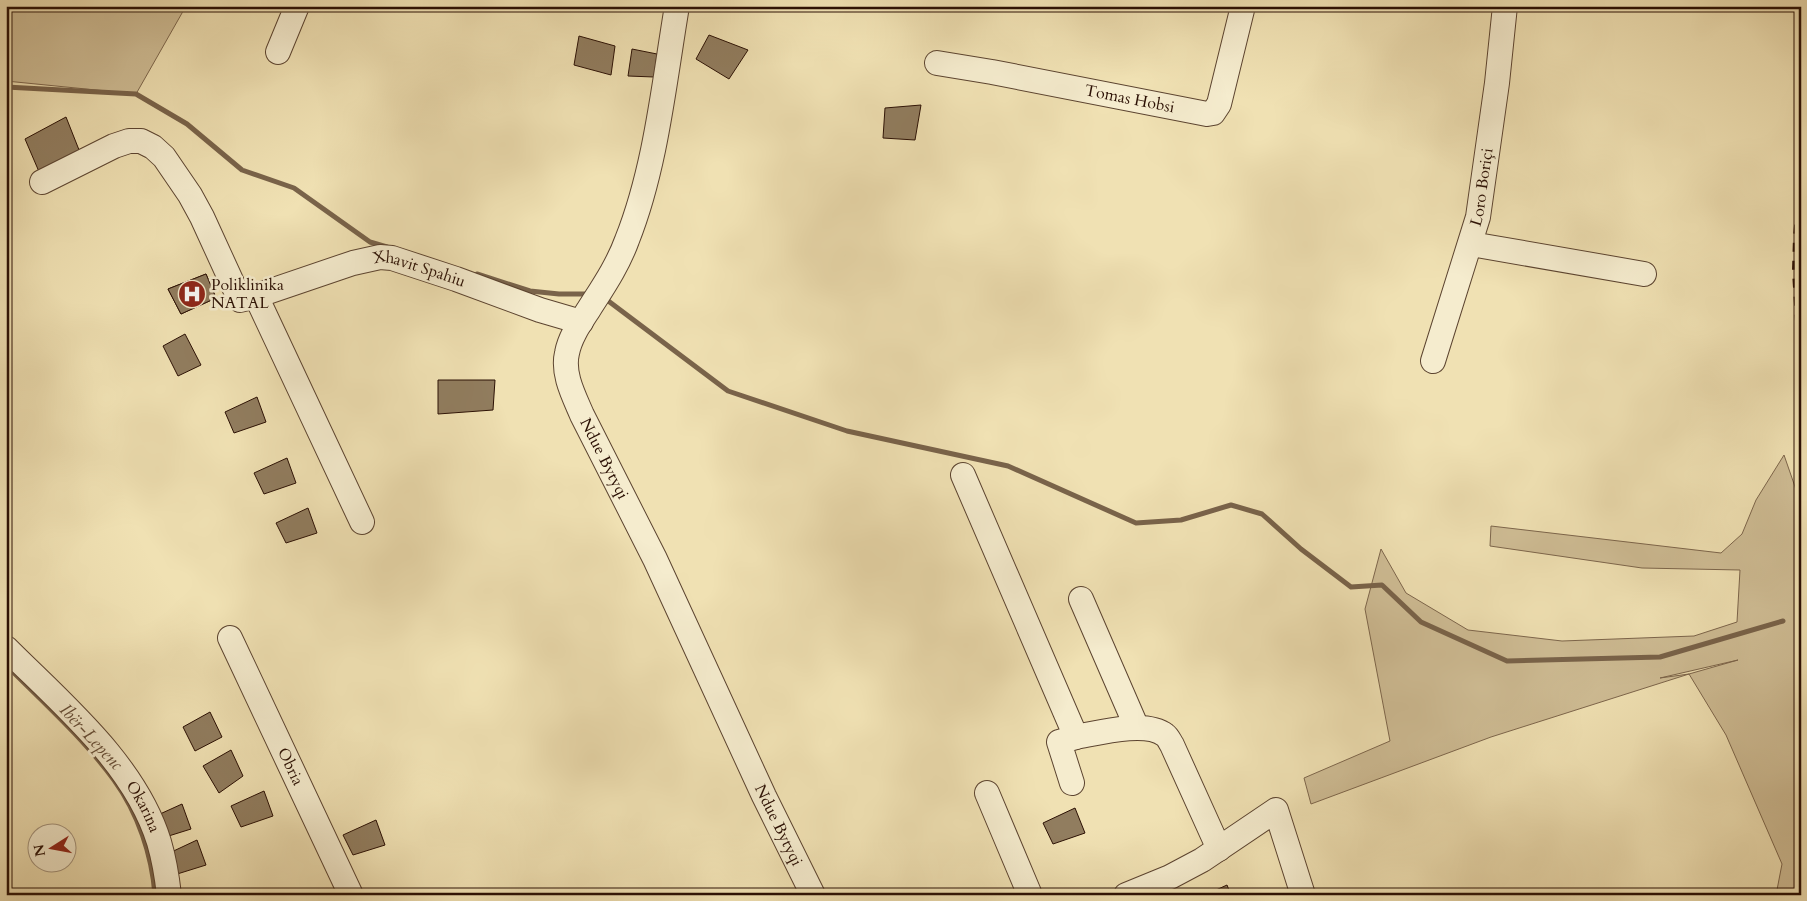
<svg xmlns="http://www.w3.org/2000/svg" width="1807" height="901" viewBox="0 0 1807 901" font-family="Cardo,serif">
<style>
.green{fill:#cfbd95;stroke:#7d664c;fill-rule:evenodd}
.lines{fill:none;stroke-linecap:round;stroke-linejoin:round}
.stream{stroke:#79634a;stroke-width:5}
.building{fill:#917d5f;stroke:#2b1004}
.minor-casing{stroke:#5c4430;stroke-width:26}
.minor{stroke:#f5ecce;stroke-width:24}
.rail{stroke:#2b1004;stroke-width:4;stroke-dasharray:9 9;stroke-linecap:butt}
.labels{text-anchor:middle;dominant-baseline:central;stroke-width:5;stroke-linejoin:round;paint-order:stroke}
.street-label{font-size:16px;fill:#2b1004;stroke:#f5ecce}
.poi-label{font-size:16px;fill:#2b1004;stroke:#f5ecce;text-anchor:start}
.water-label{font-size:18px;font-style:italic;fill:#664e38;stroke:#f5ecce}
</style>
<rect width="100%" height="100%" fill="#f0e1b3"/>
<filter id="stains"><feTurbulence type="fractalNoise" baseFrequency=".004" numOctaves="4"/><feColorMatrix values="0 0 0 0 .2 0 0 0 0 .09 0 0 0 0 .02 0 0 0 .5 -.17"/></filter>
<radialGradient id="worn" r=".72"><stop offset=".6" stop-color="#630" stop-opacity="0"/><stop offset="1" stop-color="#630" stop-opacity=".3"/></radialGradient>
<!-- green -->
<g class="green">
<polygon points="6,6 186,6 136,94 6,81"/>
<path d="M1784 455 1801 504V895H1776L1782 864 1726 735 1689 674 1491 737 1311 804 1304 778 1390 741 1365 609 1381 549 1406 593 1468 630 1562 641 1694 636 1737 622 1740 570 1642 568 1490 546 1491 526 1721 553 1742 534 1756 500ZM1738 660 1689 674 1660 678Z"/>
</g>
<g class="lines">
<!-- stream -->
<g class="stream">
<polyline points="6,87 136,94 187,124 242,170 294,188 370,242 387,247"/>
<polyline points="477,274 530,291 559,294 587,294"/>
<polyline points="607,300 728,391 847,431 1008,466 1136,523 1181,520 1231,505 1262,514 1301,549 1351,587 1382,585 1421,622 1507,661 1660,657 1783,621"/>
<path d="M6 665C42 701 84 739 114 780 138 813 152 855 155 895"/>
</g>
</g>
<!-- building -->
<g class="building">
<polygon points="709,35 748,50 729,79 696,59"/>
<polygon points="579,36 615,46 611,75 574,65"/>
<polygon points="632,49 657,54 654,77 628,76"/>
<polygon points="921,105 915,140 883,138 885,108"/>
<polygon points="66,117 83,160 43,181 25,139"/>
<polygon points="206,274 216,298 181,314 168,289"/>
<polygon points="206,274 216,298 181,314 168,289"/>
<polygon points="185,334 201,365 178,376 163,346"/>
<polygon points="438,380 495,380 493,410 438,414"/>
<polygon points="257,397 266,422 234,433 225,412"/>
<polygon points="287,458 296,483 264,494 254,473"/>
<polygon points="308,508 317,533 286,543 276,523"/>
<polygon points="210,712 222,737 195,751 183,727"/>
<polygon points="231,750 243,776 219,793 203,766"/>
<polygon points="264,791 273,816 241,827 231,806"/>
<polygon points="182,804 191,829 159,839 149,819"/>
<polygon points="1075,808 1085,833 1053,844 1043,823"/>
<polygon points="376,820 385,845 353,855 343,835"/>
<polygon points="197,840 206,865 174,875 165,855"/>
<polygon points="1227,885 1231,895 1205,895"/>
</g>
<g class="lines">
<!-- minor casing -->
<g class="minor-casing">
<g id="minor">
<path id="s1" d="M677 6C664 83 656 167 627 240 618 265 603 287 589 309 580 323 570 337 567 353 562 374 574 396 582 415L655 559 764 796 813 895"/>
<polyline points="278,52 297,6"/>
<path id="s2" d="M937 63 992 72 1207 114 1213 113 1219 104 1243 6"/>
<polyline points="42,182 114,146 129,141 141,141 153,147 164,157 190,195 202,217 240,300 256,296 362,522"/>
<polyline points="1471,244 1644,274"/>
<path id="s3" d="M256 296 353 263 380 257 392 258 456 279 540 310 581 322"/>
<path id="s4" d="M1433 361 1478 217 1497 83 1505 6"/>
<path d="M963 475 1076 737C1098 733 1146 720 1165 735 1168 737 1170 742 1172 745L1219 849"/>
<polyline points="1081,599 1137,728"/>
<path id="s5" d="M230 638 351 895"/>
<path id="s6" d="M6 648C62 704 135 764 159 842 164 859 167 877 169 895"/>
<polyline points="1072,783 1059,742 1076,737"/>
<polyline points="987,793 1030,895"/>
<polyline points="1126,895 1170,877 1202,860 1276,810 1303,895"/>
</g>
</g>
<!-- minor -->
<use href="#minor" class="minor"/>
<!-- rail -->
<polyline class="rail" points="1801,171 1795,237 1794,271 1801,388"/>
</g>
<!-- icons -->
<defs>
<g id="hospital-disc" transform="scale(1.4375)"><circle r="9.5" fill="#8f2418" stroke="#f5ecce"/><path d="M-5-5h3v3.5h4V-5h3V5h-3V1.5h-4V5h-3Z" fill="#fff"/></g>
</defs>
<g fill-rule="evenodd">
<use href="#hospital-disc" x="192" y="294"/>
</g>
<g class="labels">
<!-- street labels -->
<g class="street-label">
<text stroke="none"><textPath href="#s2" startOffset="196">Tomas Hobsi</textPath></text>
<text stroke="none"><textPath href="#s4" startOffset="181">Loro Boriçi</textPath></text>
<text stroke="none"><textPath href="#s3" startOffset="171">Xhavit Spahiu</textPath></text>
<text stroke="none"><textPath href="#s1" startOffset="482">Ndue Bytyqi</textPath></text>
<text stroke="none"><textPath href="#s5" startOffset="142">Obria</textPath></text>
<text stroke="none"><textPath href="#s6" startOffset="211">Okarina</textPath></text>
<text stroke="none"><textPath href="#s1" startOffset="888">Ndue Bytyqi</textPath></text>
</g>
<!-- poi labels -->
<g class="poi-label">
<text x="211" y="285">Poliklinika<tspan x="211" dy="18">NATAL</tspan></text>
</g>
<!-- water labels -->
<g class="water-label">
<text transform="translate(91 737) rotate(47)">Ibër-Lepenc</text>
</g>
</g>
<!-- margin -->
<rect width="1807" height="901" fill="none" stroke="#f0e1b3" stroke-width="25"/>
<rect x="8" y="8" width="1792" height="886" fill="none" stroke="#2b1004" stroke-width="2.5"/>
<rect x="12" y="12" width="1782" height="876" fill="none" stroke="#2b1004"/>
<!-- north arrow -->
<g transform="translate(52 848) rotate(259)"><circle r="24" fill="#f5ecce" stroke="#a4947d"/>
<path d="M0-4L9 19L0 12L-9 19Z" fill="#8f2418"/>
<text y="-8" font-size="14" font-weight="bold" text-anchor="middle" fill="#2b1004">N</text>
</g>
<rect width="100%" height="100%" filter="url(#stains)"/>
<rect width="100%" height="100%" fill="url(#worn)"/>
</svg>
